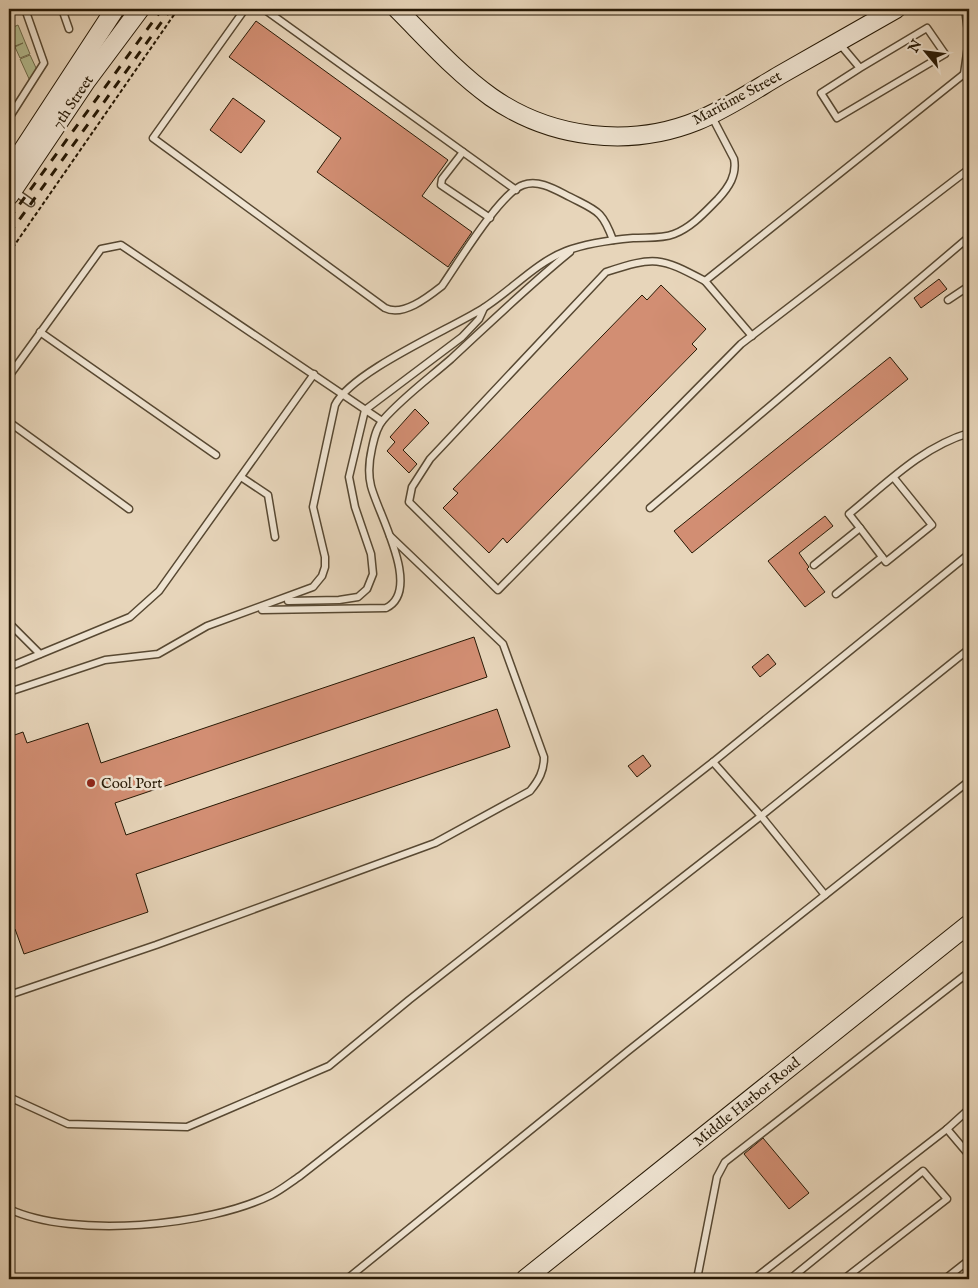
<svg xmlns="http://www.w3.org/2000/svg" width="978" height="1288" viewBox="0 0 978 1288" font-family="'IM FELL English',serif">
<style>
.green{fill:#b4bd91;stroke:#6e6b4b}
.building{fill:#d28e73;stroke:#271905}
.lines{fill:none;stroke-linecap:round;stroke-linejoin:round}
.lane-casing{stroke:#574832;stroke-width:9}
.secondary-casing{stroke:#271905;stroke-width:20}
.path{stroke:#271905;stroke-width:2;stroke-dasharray:4 2.5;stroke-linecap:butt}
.lane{stroke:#efe4d2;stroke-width:6}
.secondary{stroke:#efe4d2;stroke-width:18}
.rail{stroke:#271905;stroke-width:3;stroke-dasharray:9 9;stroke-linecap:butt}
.poi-dot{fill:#8f2418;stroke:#efe4d2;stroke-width:2}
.labels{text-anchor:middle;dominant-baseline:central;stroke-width:5;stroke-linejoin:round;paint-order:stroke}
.street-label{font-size:15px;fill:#271905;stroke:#efe4d2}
.poi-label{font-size:15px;fill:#271905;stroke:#efe4d2;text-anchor:start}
</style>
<rect width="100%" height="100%" fill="#e7d5ba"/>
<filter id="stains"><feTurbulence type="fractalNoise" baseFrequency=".004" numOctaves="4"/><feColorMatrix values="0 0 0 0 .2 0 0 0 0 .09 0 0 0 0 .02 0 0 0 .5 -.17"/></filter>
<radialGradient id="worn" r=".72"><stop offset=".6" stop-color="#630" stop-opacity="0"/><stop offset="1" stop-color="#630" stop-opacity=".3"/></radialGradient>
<!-- green -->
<g class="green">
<polygon points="18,25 30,54 20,58 15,47 23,43 15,46 9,31 9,29"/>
<polygon points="30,55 37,70 30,81 20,59"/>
</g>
<!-- building -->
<g class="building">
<polygon points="256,21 448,160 422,196 472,232 448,267 317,172 341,138 229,57"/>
<polygon points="233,98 265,121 241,153 210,130"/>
<polygon points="939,279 947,289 921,308 914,298"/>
<polygon points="661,285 706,329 692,344 697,349 507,543 503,538 489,553 443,508 458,493 453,489 642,295 647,300"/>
<polygon points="890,357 908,379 692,553 674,531"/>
<polygon points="415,409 429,423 403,450 417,464 409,473 387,451 395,442 390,437"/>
<polygon points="825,516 833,526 799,553 809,567 807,569 825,592 805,607 768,561"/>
<polygon points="474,637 487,677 115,803 126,835 497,709 510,747 136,874 148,912 24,954 15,929 9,931 9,737 23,732 27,743 88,723 101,763"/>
<polygon points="768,654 776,664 760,677 752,667"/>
<polygon points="643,755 651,766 637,777 628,766"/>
<polygon points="763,1138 809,1193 789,1209 744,1154"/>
</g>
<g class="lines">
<!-- lane casing -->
<g class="lane-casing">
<g id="lane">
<polyline points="62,9 69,29"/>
<path d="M245 9 153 138 385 308C403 317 428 297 442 286 458 263 500 193 523 185 539 179 556 190 570 197 597 211 602 210 613 240"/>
<polyline points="264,9 516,190"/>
<polyline points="965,9 969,39 964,74 969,81"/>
<polyline points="839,43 860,68 927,28 945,54 837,118 821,93 860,68"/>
<polyline points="9,118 44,63 25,9"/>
<polyline points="463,152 442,179 441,185 490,218"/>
<polyline points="14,191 31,203"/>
<path d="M705 281C660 257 655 256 606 272L430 459 412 487 409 502 498 590 741 344 969 169"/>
<polyline points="948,300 969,286"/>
<polyline points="40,332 216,455"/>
<polyline points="752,336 705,281 964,74"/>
<polyline points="9,376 101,249 121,245 382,421"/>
<polyline points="9,422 129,509"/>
<polyline points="241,477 268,495 275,537"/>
<polyline points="650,508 969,237"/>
<polyline points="860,528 886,562 932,525 894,478"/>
<path d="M814 565 860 528 849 514C887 483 922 447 969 433"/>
<polyline points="836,594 882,557"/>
<polyline points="288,601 339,600 358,597 367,589 373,574 371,554 355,507 349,477 365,410 462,337 479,319 484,308"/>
<path d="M262 610 386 608C423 590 378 514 371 486 368 474 369 461 372 448 374 439 376 428 383 420 402 398 428 379 451 359 490 323 528 286 570 252"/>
<polyline points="9,623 40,654"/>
<polyline points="9,667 130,617 159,591 314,374"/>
<path d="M9 692 105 660 158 654 207 626 313 587 322 576 325 567V557L313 507 335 405C351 372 448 330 482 309 511 291 535 263 566 251 587 243 611 240 633 238 647 237 661 239 674 234 692 227 705 212 718 199 729 187 737 175 734 159L711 115"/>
<polyline points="713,762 761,816 825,895"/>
<path d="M9 995 156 945 435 843 530 791C539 780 544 771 544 757L503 644 390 536"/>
<polyline points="9,1097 68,1124 187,1127 329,1066 409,1000 713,762 969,554"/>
<polyline points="947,1129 969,1155"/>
<path d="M9 1209C73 1239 209 1226 271 1195 281 1190 291 1182 300 1176L761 816 969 649"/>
<polyline points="347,1279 628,1051 969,781"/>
<polyline points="697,1279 717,1177 725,1162 969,972"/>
<polyline points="754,1279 947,1129 969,1109"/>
<polyline points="790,1279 923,1171 947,1199 844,1279"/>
<polyline points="945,1279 969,1260"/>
</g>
</g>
<!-- secondary casing -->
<g class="secondary-casing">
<g id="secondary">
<path d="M397 9C427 39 456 72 491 97 551 139 630 148 697 121 726 109 753 91 780 75 819 53 857 31 896 9"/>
<polyline points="9,171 115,9"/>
<polyline points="9,196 87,80 140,9"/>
<polyline points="525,1279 969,924"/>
</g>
</g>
<!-- path -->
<polyline class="path" points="9,253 178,9"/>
<!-- lane -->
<use href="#lane" class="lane"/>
<!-- secondary -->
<use href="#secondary" class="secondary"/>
<!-- rail -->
<g class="rail">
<polyline points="9,219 162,9"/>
<polyline points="9,234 171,9"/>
</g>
</g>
<!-- markers -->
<circle class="poi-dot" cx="91" cy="783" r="5"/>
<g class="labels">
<!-- street labels -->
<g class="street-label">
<text transform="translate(737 98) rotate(-28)">Maritime Street</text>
<text transform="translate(73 102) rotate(-56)">7th Street</text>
<text transform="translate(747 1102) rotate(-39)">Middle Harbor Road</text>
</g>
<!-- poi labels -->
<g class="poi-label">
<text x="101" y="783">Cool Port</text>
</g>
</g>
<!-- margin -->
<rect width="978" height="1288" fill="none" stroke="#e7d5ba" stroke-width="30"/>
<rect x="10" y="10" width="958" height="1268" fill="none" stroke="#271905" stroke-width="2.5"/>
<rect x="15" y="15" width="948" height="1258" fill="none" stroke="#271905"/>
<!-- north arrow -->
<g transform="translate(926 52) rotate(299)" stroke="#efe4d2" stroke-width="4" paint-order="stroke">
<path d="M0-4L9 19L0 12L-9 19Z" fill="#271905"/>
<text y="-8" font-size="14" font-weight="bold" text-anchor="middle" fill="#271905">N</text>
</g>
<rect width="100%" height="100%" filter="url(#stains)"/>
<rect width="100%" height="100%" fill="url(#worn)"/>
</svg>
